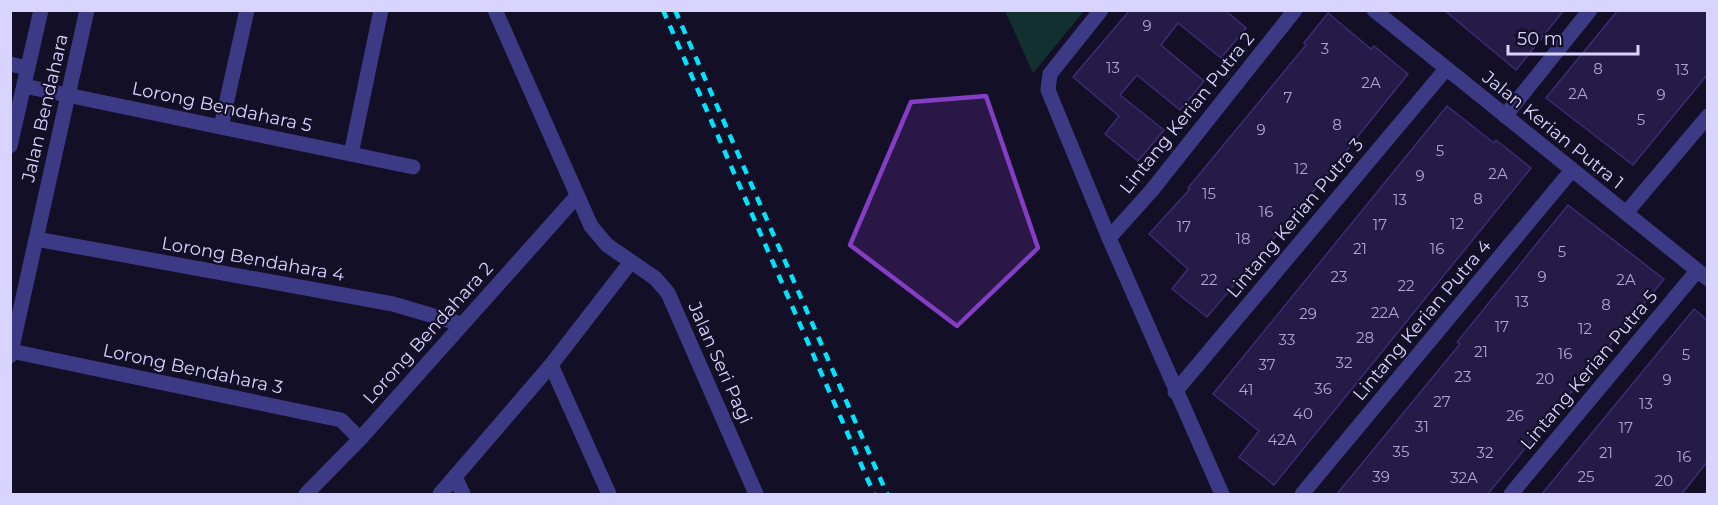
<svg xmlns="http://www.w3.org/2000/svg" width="1718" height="505" viewBox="0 0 1718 505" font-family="Montserrat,sans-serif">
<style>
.green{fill:#12302f}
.building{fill:#241b47;stroke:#3b2d73;stroke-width:1.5}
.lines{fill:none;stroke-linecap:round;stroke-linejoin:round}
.minor{stroke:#3d3a85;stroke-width:15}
.tertiary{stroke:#3d3a85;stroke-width:15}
.rail{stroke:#00e5ff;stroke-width:4.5;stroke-dasharray:9 8;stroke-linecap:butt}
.marked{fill:#843dc5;fill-opacity:0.2;stroke:#843dc5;stroke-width:4.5;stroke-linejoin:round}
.labels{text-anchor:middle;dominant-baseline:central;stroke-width:4.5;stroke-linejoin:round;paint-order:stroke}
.number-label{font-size:15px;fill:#aca6d1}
.street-label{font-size:18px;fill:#d9d4ff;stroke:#130f26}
</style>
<rect width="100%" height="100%" fill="#130f26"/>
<!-- green -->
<polygon class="green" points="1005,11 1084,11 1033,73"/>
<!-- building -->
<g class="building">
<polygon points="1130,10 1225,10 1246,28 1221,58 1178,23 1161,45 1204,81 1180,110 1137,75 1120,95 1164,130 1138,161 1105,134 1119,116 1073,77"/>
<polygon points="1444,10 1564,10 1516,70"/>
<polygon points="1618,10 1707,10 1707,75 1633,165 1546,98"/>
<polygon points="1328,13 1371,49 1374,46 1408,74 1305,202 1207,317 1172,289 1188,269 1149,234 1190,189 1188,188 1306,45 1304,43"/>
<polygon points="1447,106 1494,143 1496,140 1531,168 1274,485 1239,457 1259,431 1213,394"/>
<polygon points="1568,205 1664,279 1487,495 1336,495 1460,344 1457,342"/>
<polygon points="1694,309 1707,320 1707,462 1696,476 1681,495 1541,495"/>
</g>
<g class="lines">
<!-- minor -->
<g class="minor">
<polyline points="495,10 591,226 607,245 655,278 668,293 756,494"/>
<polyline points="1101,10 1050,74 1048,90 1109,238 1222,494"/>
<polyline points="1374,10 1708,279"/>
<polyline points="10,64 27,68"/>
<polyline points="24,86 413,167"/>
<polyline points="1505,116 1590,10"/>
<polyline points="221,127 247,10"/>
<polyline points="351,154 381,10"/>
<polyline points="1626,213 1708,116"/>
<polyline points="1109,238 1152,190 1295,10"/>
<polyline points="36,239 393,304 461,324"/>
<polyline points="11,351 341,420 360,439"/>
<polyline points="10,356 87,10"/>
<polyline points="551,365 609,494"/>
<polyline points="1175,392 1446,69"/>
<polyline points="455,477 463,494"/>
<polyline points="306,494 360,439 577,196"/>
<polyline points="440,494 551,365 630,263"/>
<polyline points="1302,494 1572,170"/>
<polyline points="1511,494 1697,271"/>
</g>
<!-- tertiary -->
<polyline class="tertiary" points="10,146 41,10"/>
<!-- rail -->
<g class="rail">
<polyline points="663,10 874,494"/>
<polyline points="675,10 887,494"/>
</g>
</g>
<!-- marked area -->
<path class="marked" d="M986 96 1038 248 957 326 850 245 911 102Z"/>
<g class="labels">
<!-- number labels -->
<g class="number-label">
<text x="1147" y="25">9</text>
<text x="1325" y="48">3</text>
<text x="1113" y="67">13</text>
<text x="1598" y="68">8</text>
<text x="1682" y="69">13</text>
<text x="1371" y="82">2A</text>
<text x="1578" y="93">2A</text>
<text x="1661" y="94">9</text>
<text x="1288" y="97">7</text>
<text x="1641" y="119">5</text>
<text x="1337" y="124">8</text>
<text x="1261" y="129">9</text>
<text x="1440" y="150">5</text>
<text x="1301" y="168">12</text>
<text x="1498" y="173">2A</text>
<text x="1420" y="175">9</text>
<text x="1209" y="193">15</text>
<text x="1478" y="198">8</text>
<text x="1400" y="199">13</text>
<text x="1266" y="211">16</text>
<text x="1457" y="223">12</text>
<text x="1380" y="224">17</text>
<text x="1184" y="226">17</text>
<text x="1243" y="238">18</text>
<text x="1360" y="248">21</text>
<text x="1437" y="248">16</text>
<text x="1562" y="251">5</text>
<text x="1339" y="276">23</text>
<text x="1542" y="276">9</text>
<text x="1209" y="279">22</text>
<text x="1626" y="279">2A</text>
<text x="1406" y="285">22</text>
<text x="1522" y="301">13</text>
<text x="1606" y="304">8</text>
<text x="1385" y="312">22A</text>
<text x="1308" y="313">29</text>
<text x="1502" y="326">17</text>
<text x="1585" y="328">12</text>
<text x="1365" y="337">28</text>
<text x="1287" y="339">33</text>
<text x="1481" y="351">21</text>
<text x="1565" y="353">16</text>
<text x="1686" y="354">5</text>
<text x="1344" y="362">32</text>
<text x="1267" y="364">37</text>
<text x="1463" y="376">23</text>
<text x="1545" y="378">20</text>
<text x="1667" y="379">9</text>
<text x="1323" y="388">36</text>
<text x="1246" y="389">41</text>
<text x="1442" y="401">27</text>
<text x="1646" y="403">13</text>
<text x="1303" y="413">40</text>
<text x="1515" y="415">26</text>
<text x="1422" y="426">31</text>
<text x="1626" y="427">17</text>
<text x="1282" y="439">42A</text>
<text x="1401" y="451">35</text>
<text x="1485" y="452">32</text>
<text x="1606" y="452">21</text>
<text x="1684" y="456">16</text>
<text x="1381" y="476">39</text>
<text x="1586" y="476">25</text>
<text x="1464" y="477">32A</text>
<text x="1664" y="480">20</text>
</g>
<!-- street labels -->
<g class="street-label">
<text transform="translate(222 107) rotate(12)">Lorong Bendahara 5</text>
<text transform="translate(45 108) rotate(-77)">Jalan Bendahara</text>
<text transform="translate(1187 113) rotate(-51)">Lintang Kerian Putra 2</text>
<text transform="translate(1553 130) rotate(39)">Jalan Kerian Putra 1</text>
<text transform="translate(1295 218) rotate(-50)">Lintang Kerian Putra 3</text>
<text transform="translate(253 259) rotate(10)">Lorong Bendahara 4</text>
<text transform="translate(1422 320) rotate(-50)">Lintang Kerian Putra 4</text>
<text transform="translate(428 333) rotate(-48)">Lorong Bendahara 2</text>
<text transform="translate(720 363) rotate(66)">Jalan Seri Pagi</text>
<text transform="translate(193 369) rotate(12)">Lorong Bendahara 3</text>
<text transform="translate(1589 370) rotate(-50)">Lintang Kerian Putra 5</text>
</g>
</g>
<!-- border -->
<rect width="1718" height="505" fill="none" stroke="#d9d4ff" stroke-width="24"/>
<!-- scale -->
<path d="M1508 45v9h130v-9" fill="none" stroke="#d9d4ff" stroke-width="3"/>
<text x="1517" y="45" font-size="18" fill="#d9d4ff" stroke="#130f26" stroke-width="4.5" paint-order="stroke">50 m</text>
</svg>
